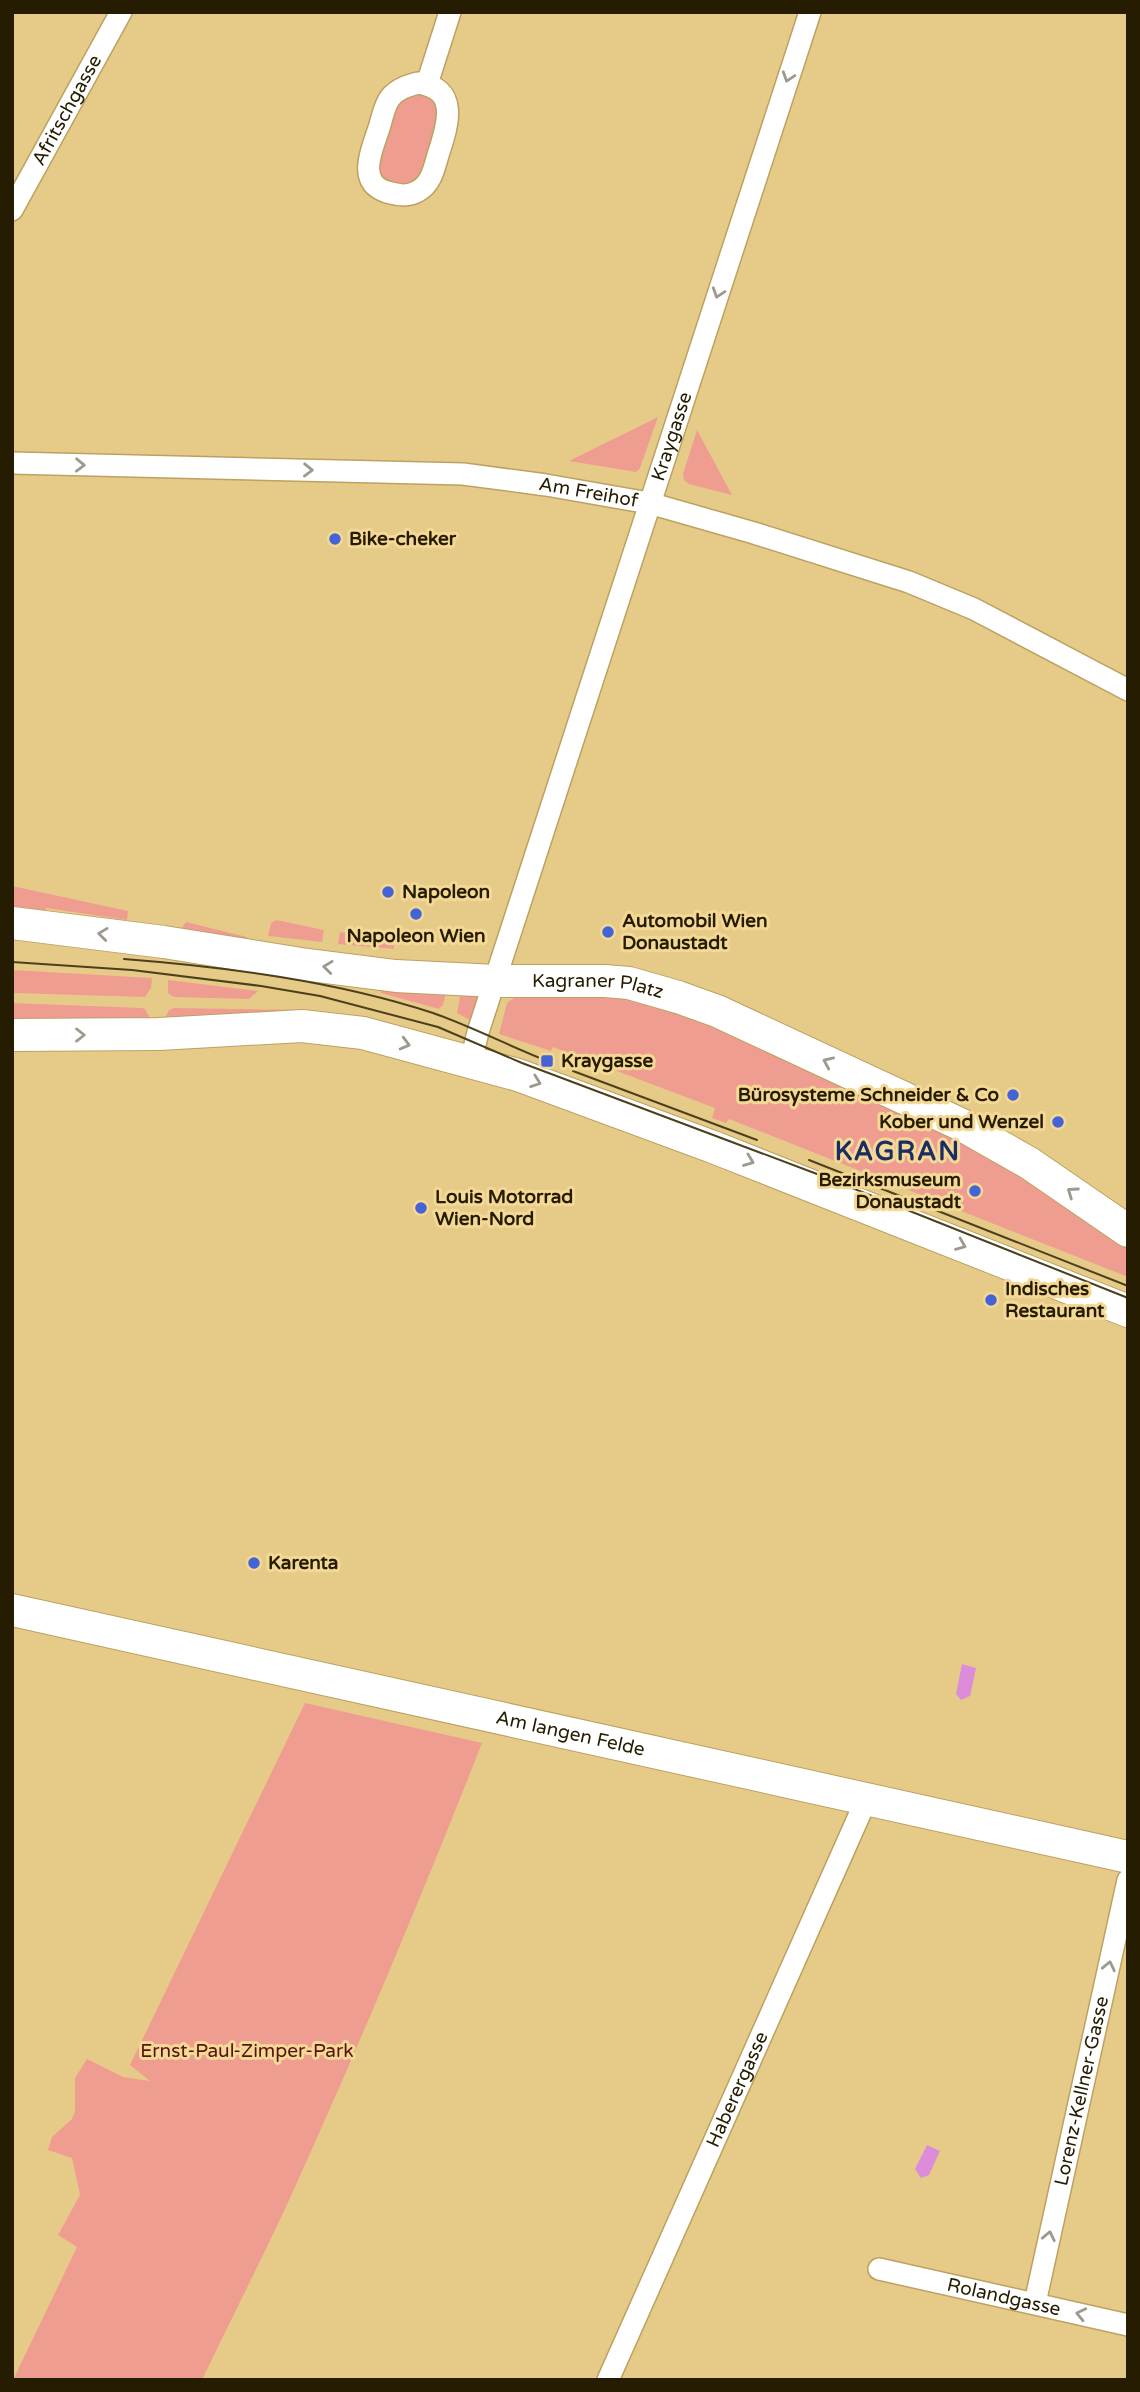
<svg xmlns="http://www.w3.org/2000/svg" width="1140" height="2392" viewBox="0 0 1140 2392" font-family="'Varela Round',sans-serif">
<style>
.green{fill:#f09d91}
.water{fill:#dc8cd9}
.lines{fill:none;stroke-linecap:round;stroke-linejoin:round}
.street-casing{stroke:#bca160;stroke-width:24}
.secondary-casing{stroke:#bca160;stroke-width:34}
.street{stroke:#fff;stroke-width:21}
.secondary{stroke:#fff;stroke-width:32}
.tram{stroke:#4c3f1c;stroke-width:2}
.oneway{stroke:#9d998d}
.poi-dot{fill:#4463d6;stroke:#f4d895;stroke-width:2.5}
.labels{text-anchor:middle;dominant-baseline:central;stroke-width:6;stroke-linejoin:round;paint-order:stroke}
.street-label{font-size:19px;fill:#261c01;stroke:#f4d895}
.poi-label{font-size:19px;font-weight:bold;fill:#261c01;stroke:#f4d895;text-anchor:start}
.park-label{font-size:19px;fill:#56120e;stroke:#f4d895}
.district-label{font-size:26px;font-weight:bold;letter-spacing:2px;fill:#1c2c64;stroke:#f4d895}
</style>
<rect width="100%" height="100%" fill="#e6cb88"/>
<!-- green -->
<g class="green">
<path d="M416 93C456 96 429 154 422 176 416 183 406 187 397 185 393 184 389 184 386 182 368 171 392 120 397 103Z"/>
<polygon points="658,417 640,468 636,472 569,461"/>
<polygon points="697,430 732,495 689,484 684,480 683,474"/>
<polygon points="12,886 128,911 127,920 46,908 45,914 26,911 12,906"/>
<polygon points="276,920 324,930 322,942 268,936 271,923"/>
<polygon points="186,922 247,937 245,948 181,929"/>
<polygon points="340,932 372,937 393,945 394,949 338,944"/>
<polygon points="12,970 152,978 151,988 145,997 12,993"/>
<polygon points="168,980 258,991 249,999 174,997 168,993"/>
<polygon points="383,981 447,989 443,1005 439,1009 381,993"/>
<polygon points="462,986 477,993 477,1000 470,1020 457,1013"/>
<polygon points="626,995 670,1005 934,1119 1128,1241 1128,1277 729,1119 726,1123 712,1118 715,1108 553,1047 551,1051 499,1034 507,1003 515,997"/>
<polygon points="12,1003 142,1008 145,1009 149,1016 149,1027 12,1029"/>
<polygon points="174,1008 309,1010 314,1012 165,1018 169,1010"/>
<path d="M305 1703 482 1743C422 1896 358 2048 290 2198 262 2259 231 2319 202 2380H13L77 2247 58 2235 80 2195 72 2158 48 2150 52 2137 72 2119 75 2111V2078L87 2059 123 2077 150 2081 130 2065Z"/>
</g>
<!-- water -->
<g class="water">
<polygon points="962,1664 976,1668 970,1696 961,1700 956,1694"/>
<polygon points="927,2145 940,2151 929,2175 921,2178 915,2169"/>
</g>
<g class="lines">
<!-- street casing -->
<g class="street-casing">
<g id="street">
<path d="M418 83C461 89 447 127 438 155 434 169 431 184 418 191 408 197 398 195 387 192 356 182 372 150 379 128 382 119 384 106 390 98 397 89 407 86 418 83Z"/>
<polyline points="427,84 450,12"/>
<path id="s1" d="M12 210 121 12"/>
<path id="s2" d="M12 463 463 474 546 485 649 503 754 533 909 582 974 609 1128 690"/>
<path id="s3" d="M471 1061 478 1032 810 12"/>
<path id="s4" d="M879 2269 1128 2325"/>
<path id="s5" d="M1035 2303 1128 1880"/>
<path id="s6" d="M608 2380 867 1798"/>
</g>
</g>
<!-- secondary casing -->
<g class="secondary-casing">
<g id="secondary">
<path id="s7" d="M12 923 164 942 301 964 396 976 496 981H605L629 983 678 997 717 1011 962 1125 1029 1163 1128 1231"/>
<polyline points="12,1035 159,1034 302,1026 363,1033 518,1075 713,1147 1128,1311"/>
<path id="s8" d="M12 1610 1128 1857"/>
</g>
</g>
<!-- street -->
<use href="#street" class="street"/>
<!-- secondary -->
<use href="#secondary" class="secondary"/>
<!-- tram -->
<g class="tram">
<path d="M124 959C227 967 335 981 433 1013 473 1027 511 1047 550 1062"/>
<polyline points="12,962 132,970 261,986 320,996 438,1027 522,1063 817,1174 1128,1298"/>
<polyline points="573,1071 757,1140"/>
<polyline points="809,1160 1128,1286"/>
</g>
</g>
<!-- one-way arrows -->
<defs><path id="oneway-chevron" d="M-2-3.5L2.5 0L-2 3.5" fill="none" stroke-width="1.6" stroke-linecap="round" stroke-linejoin="round" transform="scale(1.75)"/></defs>
<g class="oneway">
<use href="#oneway-chevron" transform="translate(788 77) rotate(108)"/>
<use href="#oneway-chevron" transform="translate(718 293) rotate(108)"/>
<use href="#oneway-chevron" transform="translate(80 465) rotate(1)"/>
<use href="#oneway-chevron" transform="translate(308 470) rotate(1)"/>
<use href="#oneway-chevron" transform="translate(103 934) rotate(-173)"/>
<use href="#oneway-chevron" transform="translate(328 967) rotate(-173)"/>
<use href="#oneway-chevron" transform="translate(80 1035)"/>
<use href="#oneway-chevron" transform="translate(405 1044) rotate(15)"/>
<use href="#oneway-chevron" transform="translate(828 1062) rotate(-156)"/>
<use href="#oneway-chevron" transform="translate(536 1082) rotate(20)"/>
<use href="#oneway-chevron" transform="translate(749 1161) rotate(21)"/>
<use href="#oneway-chevron" transform="translate(1072 1192) rotate(-145)"/>
<use href="#oneway-chevron" transform="translate(961 1245) rotate(22)"/>
<use href="#oneway-chevron" transform="translate(1109 1966) rotate(-78)"/>
<use href="#oneway-chevron" transform="translate(1049 2236) rotate(-78)"/>
<use href="#oneway-chevron" transform="translate(1081 2314) rotate(-167)"/>
</g>
<!-- markers -->
<g class="poi-dot">
<circle cx="335" cy="539" r="7"/>
<circle cx="388" cy="892" r="7"/>
<circle cx="416" cy="914" r="7"/>
<circle cx="608" cy="932" r="7"/>
<rect x="540" y="1054" width="14" height="14" rx="3.5"/>
<circle cx="1013" cy="1095" r="7"/>
<circle cx="1058" cy="1122" r="7"/>
<circle cx="975" cy="1191" r="7"/>
<circle cx="421" cy="1208" r="7"/>
<circle cx="991" cy="1300" r="7"/>
<circle cx="254" cy="1563" r="7"/>
</g>
<g class="labels">
<!-- street labels -->
<g class="street-label">
<text stroke="none"><textPath href="#s1" startOffset="114">Afritschgasse</textPath></text>
<text stroke="none"><textPath href="#s3" startOffset="656">Kraygasse</textPath></text>
<text stroke="none"><textPath href="#s2" startOffset="578">Am Freihof</textPath></text>
<text stroke="none"><textPath href="#s7" startOffset="590">Kagraner Platz</textPath></text>
<text stroke="none"><textPath href="#s8" startOffset="572">Am langen Felde</textPath></text>
<text stroke="none"><textPath href="#s6" startOffset="318">Haberergasse</textPath></text>
<text stroke="none"><textPath href="#s5" startOffset="217">Lorenz-Kellner-Gasse</textPath></text>
<text stroke="none"><textPath href="#s4" startOffset="128">Rolandgasse</textPath></text>
</g>
<!-- poi labels -->
<g class="poi-label">
<text x="349" y="539">Bike-cheker</text>
<text x="402" y="892">Napoleon</text>
<text x="622" y="921">Automobil Wien<tspan x="622" dy="22">Donaustadt</tspan></text>
<text x="416" y="936" text-anchor="middle">Napoleon Wien</text>
<text x="561" y="1061">Kraygasse</text>
<text x="999" y="1095" text-anchor="end">Bürosysteme Schneider &amp; Co</text>
<text x="1044" y="1122" text-anchor="end">Kober und Wenzel</text>
<text x="961" y="1180" text-anchor="end">Bezirksmuseum<tspan x="961" dy="22">Donaustadt</tspan></text>
<text x="435" y="1197">Louis Motorrad<tspan x="435" dy="22">Wien-Nord</tspan></text>
<text x="1005" y="1289">Indisches<tspan x="1005" dy="22">Restaurant</tspan></text>
<text x="268" y="1563">Karenta</text>
</g>
<!-- park labels -->
<g class="park-label">
<text x="247" y="2051">Ernst-Paul-Zimper-Park</text>
</g>
<!-- district labels -->
<g class="district-label">
<text x="898" y="1151">KAGRAN</text>
</g>
</g>
<!-- border -->
<rect width="1140" height="2392" fill="none" stroke="#261c01" stroke-width="28"/>
</svg>
